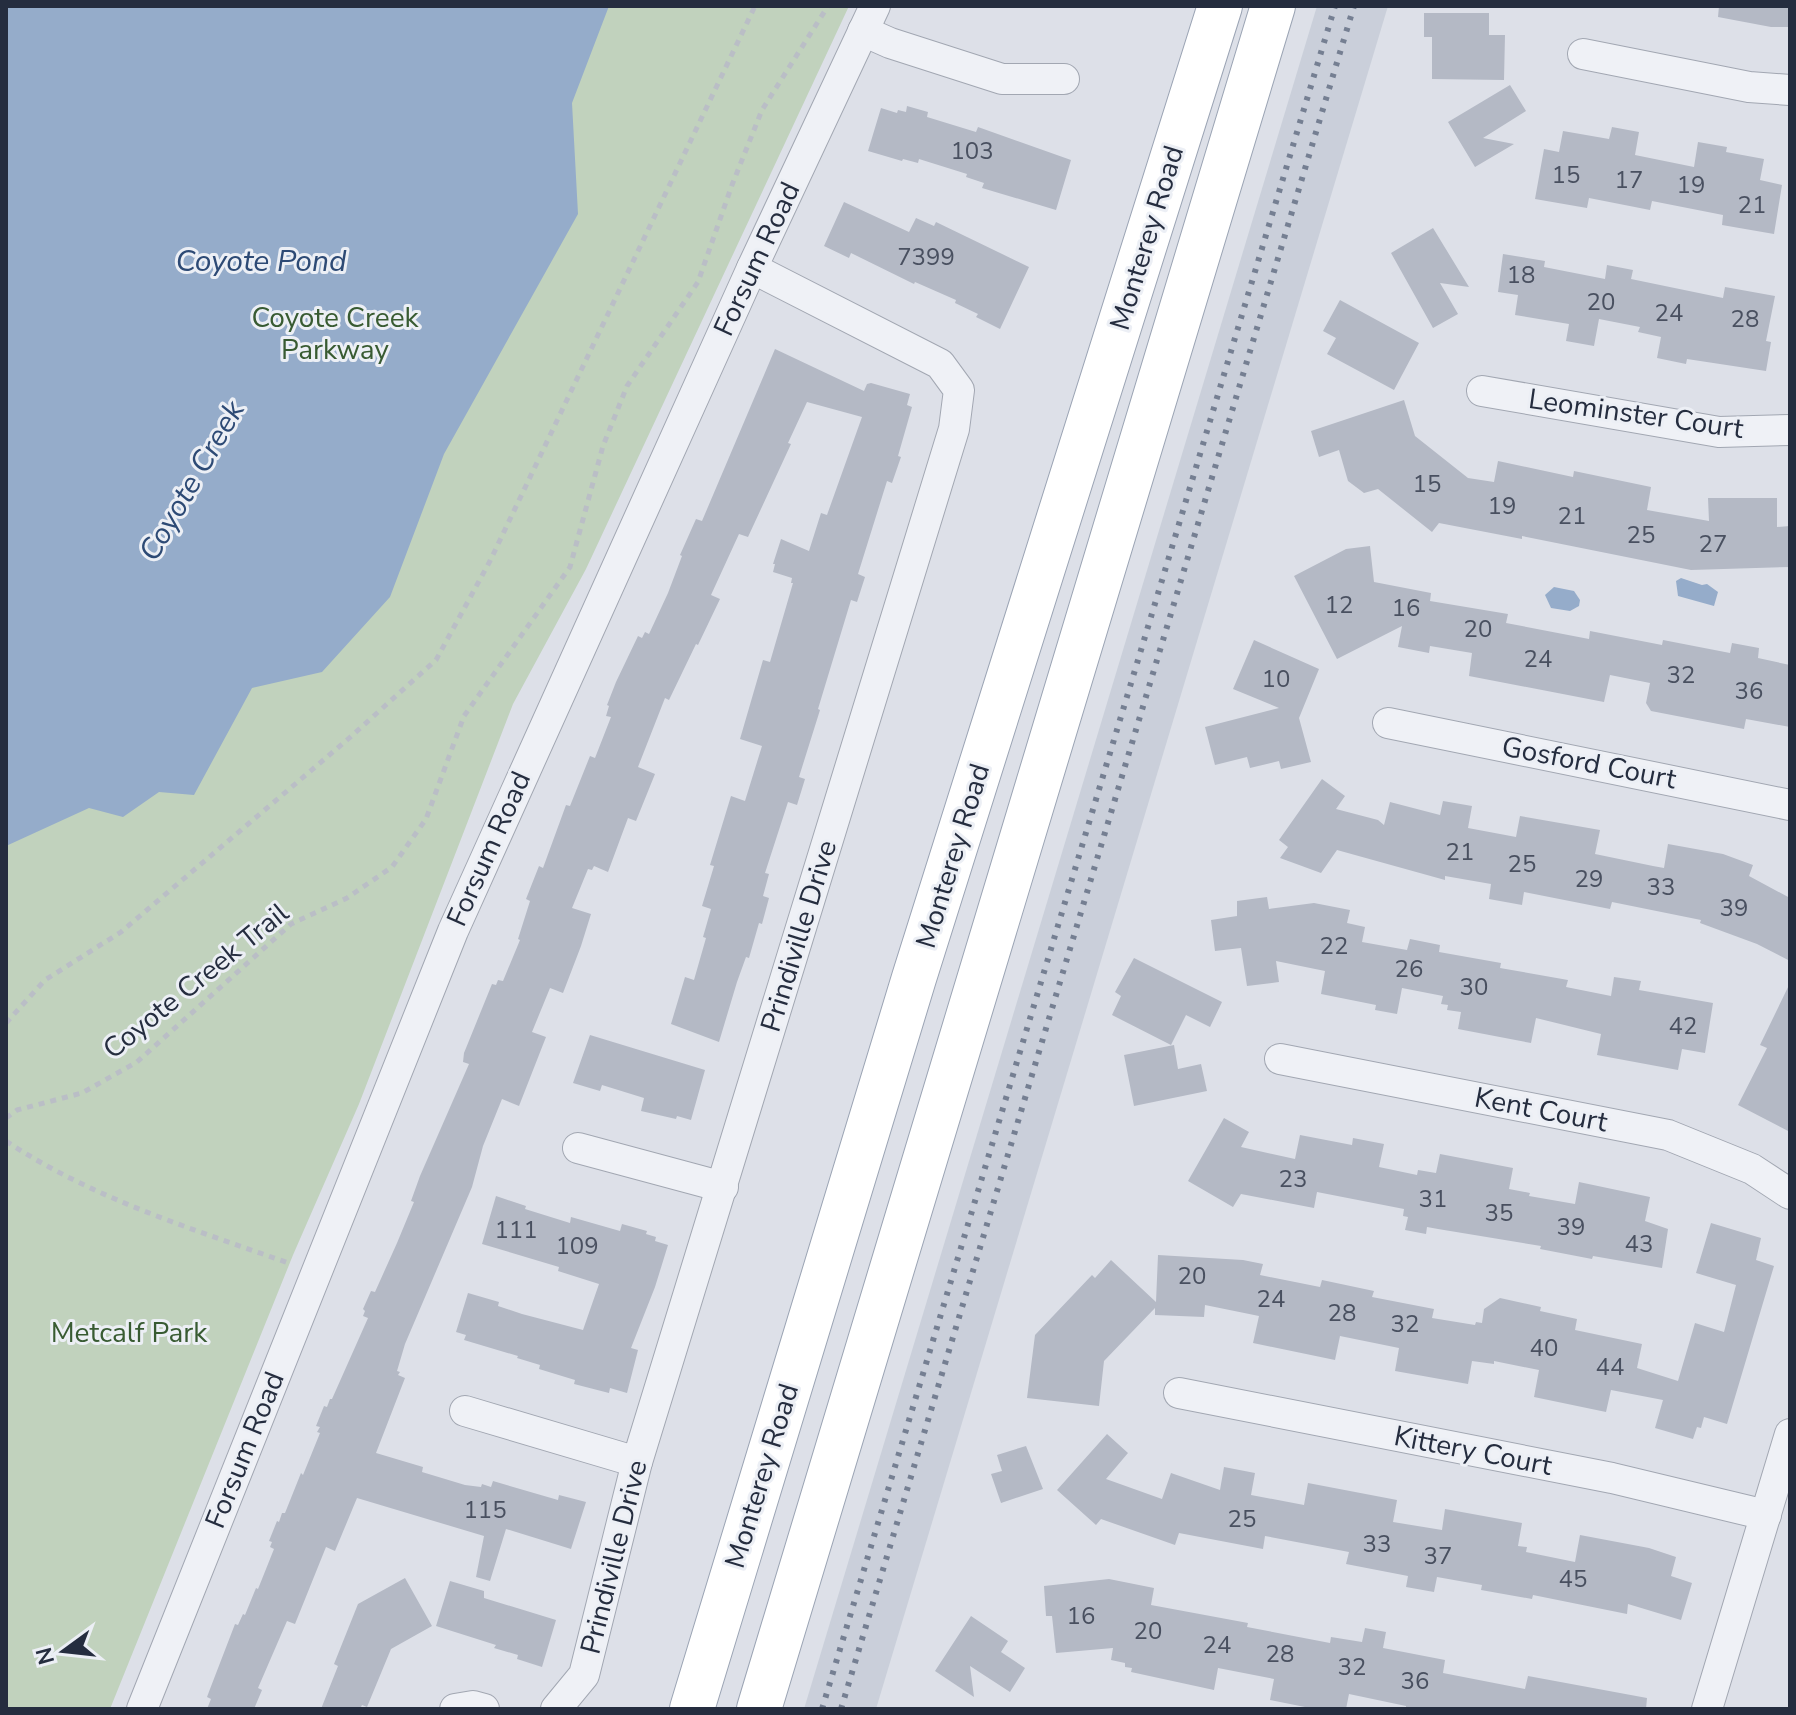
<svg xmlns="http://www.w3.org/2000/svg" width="1796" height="1715" viewBox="0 0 1796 1715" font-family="'Nunito Sans',sans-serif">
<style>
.built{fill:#cacfda}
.green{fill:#c1d2bd}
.water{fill:#95acca}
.building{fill:#b4b9c5}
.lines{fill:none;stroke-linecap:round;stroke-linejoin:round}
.minor-casing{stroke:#a2a7b2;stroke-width:32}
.primary-casing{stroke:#9ba4b4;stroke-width:46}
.path{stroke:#babec6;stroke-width:5;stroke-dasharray:6 6;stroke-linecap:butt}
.minor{stroke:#eff1f6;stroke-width:30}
.primary{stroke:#fff;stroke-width:44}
.rail{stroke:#757f92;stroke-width:6;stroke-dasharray:4 8;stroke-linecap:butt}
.labels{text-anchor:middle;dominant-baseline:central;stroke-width:6;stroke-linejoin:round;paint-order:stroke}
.number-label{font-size:24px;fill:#495060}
.street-label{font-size:28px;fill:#252d3f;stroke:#eceff5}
.park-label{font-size:28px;fill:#385b32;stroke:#eceff5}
.water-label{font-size:30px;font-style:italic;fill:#2d4a75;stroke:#eceff5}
</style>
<rect width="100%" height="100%" fill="#dde0e8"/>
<!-- built -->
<polygon class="built" points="1317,6 1388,6 876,1709 804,1709"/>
<!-- green -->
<polygon class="green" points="6,6 849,6 586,569 513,704 359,1104 293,1255 110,1709 6,1709"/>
<!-- water -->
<g class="water">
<polygon points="6,6 609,6 572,103 578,214 444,454 390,597 322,672 252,688 194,795 159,792 123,817 89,808 6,846"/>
<polygon points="1681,578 1702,585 1707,584 1718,592 1714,606 1678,596 1676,581"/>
<polygon points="1554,587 1574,591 1580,600 1579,606 1570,611 1551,608 1545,595"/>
</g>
<!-- building -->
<g class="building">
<polygon points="1719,6 1790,6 1790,27 1771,27 1718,17"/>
<polygon points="1424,13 1489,13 1489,35 1505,35 1504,80 1432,79 1432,37 1424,37"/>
<polygon points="1510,85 1526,111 1483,138 1514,144 1475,167 1448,122"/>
<polygon points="907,106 928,112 927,117 976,132 978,127 1071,160 1056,210 982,188 984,183 966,177 967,174 919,159 918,163 903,159 902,161 868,151 881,108 897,113 898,110 906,112"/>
<polygon points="1612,127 1639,132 1635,155 1694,167 1698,142 1727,147 1726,152 1764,159 1760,180 1782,185 1774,234 1722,225 1723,215 1652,201 1650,210 1589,198 1587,208 1535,199 1544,149 1559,152 1563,131 1609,139"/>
<polygon points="844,202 909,232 916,218 934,226 936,222 1029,267 1000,329 976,317 978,314 955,303 956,300 915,282 914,284 851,253 849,258 824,246"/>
<polygon points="1433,228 1469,287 1440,283 1458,314 1433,328 1391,253"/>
<polygon points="1503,254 1545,261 1544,267 1605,279 1607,265 1633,270 1631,279 1723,298 1725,287 1775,296 1766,341 1771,342 1766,371 1687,359 1686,364 1657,358 1661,337 1638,332 1640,327 1599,319 1594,346 1566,341 1569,324 1515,315 1518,295 1498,292"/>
<polygon points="1340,300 1419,343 1394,390 1327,354 1336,338 1323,331"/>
<polygon points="775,349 864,391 867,384 871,383 910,394 907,405 912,407 898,456 901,457 892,483 887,481 858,574 865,577 857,602 851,600 818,709 820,710 799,777 805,779 797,805 788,802 765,873 769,874 763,896 769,898 762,924 759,923 749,958 746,957 737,982 719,1042 671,1024 685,977 694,980 706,938 703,937 711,909 702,906 714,866 710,865 731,796 745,801 762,746 740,739 763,660 770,662 793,583 791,583 792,578 773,572 775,564 773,564 781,539 809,551 821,513 827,515 862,417 807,402 788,443 791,444 748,537 739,534 711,595 720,599 698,645 696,644 669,700 665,698 638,767 655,774 636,821 628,818 608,872 594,866 592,870 588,869 572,908 591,914 581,946 563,993 550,988 532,1032 546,1037 519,1106 502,1099 483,1146 472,1187 405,1344 397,1371 400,1372 398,1375 405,1378 376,1453 423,1467 422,1472 465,1485 481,1487 482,1484 491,1487 493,1481 558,1500 559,1495 586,1502 571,1549 506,1529 490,1581 476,1577 484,1536 357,1498 335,1551 326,1547 295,1624 287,1621 258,1688 262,1690 254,1709 207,1709 211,1699 207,1697 210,1689 235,1624 238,1625 243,1614 245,1615 256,1588 258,1589 274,1549 270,1547 272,1542 269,1541 277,1521 279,1522 282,1513 285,1513 301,1473 303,1475 320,1433 317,1432 320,1427 316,1426 324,1406 327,1407 330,1399 332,1399 368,1318 363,1316 365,1311 363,1309 371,1291 375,1292 397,1243 414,1202 411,1201 420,1176 469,1064 463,1062 464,1053 492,984 496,985 498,980 503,981 520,940 518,939 530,901 526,899 539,866 543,868 566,805 570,806 590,756 595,758 611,717 606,716 609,706 607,705 616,682 638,636 642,638 645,632 649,634 668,593 682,556 680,555 696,519 702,521"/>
<polygon points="1404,400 1415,436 1468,478 1494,482 1498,461 1573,477 1574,471 1651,487 1647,510 1709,521 1708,498 1777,498 1777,527 1790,526 1790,567 1691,570 1522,536 1522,539 1439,523 1432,532 1378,489 1364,493 1348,481 1339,450 1319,457 1311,431"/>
<polygon points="1370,546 1374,582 1431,593 1430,601 1508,614 1506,623 1589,639 1590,631 1662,645 1663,640 1730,653 1732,643 1759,648 1758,658 1790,665 1790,727 1746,719 1744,729 1651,711 1646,703 1650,683 1610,675 1604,702 1469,676 1472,653 1430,646 1429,653 1398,647 1402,626 1337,659 1294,576 1346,549"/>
<polygon points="1254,640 1319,669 1299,718 1311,762 1281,769 1279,761 1250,768 1247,757 1215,765 1205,727 1279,708 1233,689"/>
<polygon points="1322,779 1345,796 1336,809 1378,820 1384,825 1390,802 1440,815 1443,801 1472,806 1468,828 1516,837 1520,816 1600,830 1595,854 1653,866 1664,868 1668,844 1723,854 1753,865 1749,876 1790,898 1790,961 1757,944 1700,923 1701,920 1612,902 1610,909 1524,892 1522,905 1489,899 1491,884 1445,876 1445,880 1337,850 1321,873 1280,858 1288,847 1279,840"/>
<polygon points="1267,897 1269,909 1314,903 1350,910 1347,923 1365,927 1362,942 1407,950 1410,939 1440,945 1439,952 1501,963 1500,968 1568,980 1566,987 1611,996 1614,977 1641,981 1639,990 1713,1003 1705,1053 1682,1049 1678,1070 1597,1055 1601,1034 1536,1018 1531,1043 1458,1029 1461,1012 1447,1010 1448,1005 1441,1004 1443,996 1402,988 1397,1014 1375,1010 1376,1005 1321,994 1325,971 1276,961 1279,982 1247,986 1241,948 1215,951 1211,920 1237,916 1237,901"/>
<polygon points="1134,958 1222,1002 1210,1027 1186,1015 1171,1045 1112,1015 1121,996 1115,992"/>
<polygon points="1790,983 1790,1132 1738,1105 1767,1048 1760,1045"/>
<polygon points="590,1035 705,1070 691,1120 677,1116 676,1119 641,1111 644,1098 602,1085 600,1091 573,1083"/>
<polygon points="1174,1045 1178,1069 1201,1064 1207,1091 1134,1106 1124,1055"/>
<polygon points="1224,1118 1249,1132 1241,1147 1295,1159 1300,1135 1352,1145 1353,1138 1384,1144 1379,1167 1417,1175 1418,1170 1436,1173 1440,1154 1513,1168 1509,1189 1530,1193 1529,1196 1575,1204 1579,1182 1650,1197 1645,1221 1668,1229 1662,1268 1593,1256 1592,1259 1540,1249 1541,1246 1438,1229 1427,1227 1426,1234 1405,1230 1408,1217 1403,1216 1404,1209 1317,1192 1314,1208 1241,1194 1233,1207 1188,1181"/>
<polygon points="496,1196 526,1206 525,1209 570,1223 571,1217 620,1231 622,1224 647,1231 646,1234 656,1237 655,1241 668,1245 655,1287 631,1348 638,1350 627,1393 610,1388 609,1393 574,1384 575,1380 539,1369 540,1365 517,1358 518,1356 464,1340 466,1335 456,1332 468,1293 499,1302 498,1306 522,1314 583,1330 599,1284 558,1271 559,1267 482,1244"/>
<polygon points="1711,1223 1761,1238 1756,1260 1774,1266 1727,1424 1704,1417 1701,1428 1697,1427 1693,1439 1655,1428 1663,1400 1611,1390 1606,1412 1534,1397 1539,1370 1494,1361 1494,1364 1472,1361 1468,1384 1395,1371 1399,1348 1340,1336 1335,1360 1282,1349 1253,1343 1259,1316 1205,1305 1204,1317 1155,1315 1155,1308 1104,1361 1099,1406 1027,1398 1035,1335 1092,1275 1095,1278 1111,1260 1156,1302 1158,1255 1243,1260 1263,1264 1260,1275 1320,1287 1322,1280 1374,1291 1372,1297 1434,1309 1432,1318 1475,1325 1476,1322 1482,1323 1484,1309 1500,1298 1541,1307 1540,1311 1577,1319 1575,1330 1642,1344 1637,1368 1678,1381 1695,1323 1724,1332 1736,1285 1696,1273"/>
<polygon points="1107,1434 1128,1453 1106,1479 1162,1499 1171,1473 1220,1490 1224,1467 1255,1473 1251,1495 1304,1505 1308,1483 1397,1500 1393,1522 1442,1530 1445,1509 1522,1523 1518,1546 1527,1547 1526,1552 1575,1562 1580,1535 1649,1548 1676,1557 1671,1576 1692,1583 1681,1620 1628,1604 1627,1614 1533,1595 1532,1599 1481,1590 1482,1585 1437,1577 1434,1592 1406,1587 1408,1576 1346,1564 1349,1552 1265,1536 1263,1549 1179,1533 1175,1545 1101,1519 1096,1525 1057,1490"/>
<polygon points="1026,1446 1043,1489 1001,1503 991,1474 1002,1471 997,1455"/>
<polygon points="405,1578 432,1626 391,1649 367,1707 362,1705 360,1709 321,1709 338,1666 334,1664 358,1604"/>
<polygon points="1109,1579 1154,1588 1151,1605 1248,1623 1247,1627 1330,1643 1331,1637 1362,1642 1365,1628 1386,1632 1383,1648 1445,1660 1443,1673 1525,1689 1528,1676 1647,1698 1646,1709 1406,1709 1406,1706 1349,1694 1346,1709 1315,1709 1270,1700 1274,1679 1218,1668 1214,1690 1131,1672 1132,1668 1125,1667 1125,1663 1111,1660 1113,1648 1056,1653 1052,1616 1046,1616 1044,1586"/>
<polygon points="450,1581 484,1591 484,1598 556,1620 542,1667 517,1659 518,1655 494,1648 496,1645 436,1626"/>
<polygon points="971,1616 1008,1641 1001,1652 1025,1668 1010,1692 970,1666 974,1697 935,1671"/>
</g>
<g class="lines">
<!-- minor casing -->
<g class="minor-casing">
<g id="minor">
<polyline points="863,31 890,43 1002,79 1064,79"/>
<polyline points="1583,54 1749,87 1790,90"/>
<polyline points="1482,391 1719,432 1790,430"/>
<polyline points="1388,723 1790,805"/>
<polyline points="1280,1059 1668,1135 1752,1169 1790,1194"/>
<polyline points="578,1148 723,1187"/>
<polyline points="1179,1393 1612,1478 1766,1515"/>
<polyline points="465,1411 637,1462"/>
<polyline points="142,1709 453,931 752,268 875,6"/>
<polyline points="455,1709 473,1706 484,1709"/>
<polyline points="556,1709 584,1675 637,1462 954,429 959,390 940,364 752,268"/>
<polyline points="1707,1709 1790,1434"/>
</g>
</g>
<!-- primary casing -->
<g class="primary-casing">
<g id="primary">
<polyline points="692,1709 914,978 1220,6"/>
<polyline points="759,1709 1273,6"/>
</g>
</g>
<!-- path -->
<g class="path">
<polyline points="6,1023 45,980 121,932 347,740 436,660 490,561 755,6"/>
<polyline points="6,1118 17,1110 82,1093 137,1062 291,924 347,898 392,867 426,819 464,716 570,567 603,446 627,386 698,282 732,185 762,110 828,6"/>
<path d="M6 1141C93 1199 193 1229 291 1264"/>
</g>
<!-- minor -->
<use href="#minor" class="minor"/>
<!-- primary -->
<use href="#primary" class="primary"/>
<!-- rail -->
<g class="rail">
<polyline points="822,1709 1335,6"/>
<polyline points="841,1709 1354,6"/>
</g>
</g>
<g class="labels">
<!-- number labels -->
<g class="number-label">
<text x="972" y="151">103</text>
<text x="1566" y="175">15</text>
<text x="1629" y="180">17</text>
<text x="1691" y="185">19</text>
<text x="1752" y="205">21</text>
<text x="926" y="257">7399</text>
<text x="1521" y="275">18</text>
<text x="1601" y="302">20</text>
<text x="1669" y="313">24</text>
<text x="1745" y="319">28</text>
<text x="1427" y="484">15</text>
<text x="1502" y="506">19</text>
<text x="1572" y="516">21</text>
<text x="1641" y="535">25</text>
<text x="1713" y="544">27</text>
<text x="1339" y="605">12</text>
<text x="1406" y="608">16</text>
<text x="1478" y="629">20</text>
<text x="1538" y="659">24</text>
<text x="1681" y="675">32</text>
<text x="1276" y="679">10</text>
<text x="1749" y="691">36</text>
<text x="1460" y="852">21</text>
<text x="1522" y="864">25</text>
<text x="1589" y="879">29</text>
<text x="1661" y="887">33</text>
<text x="1734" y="908">39</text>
<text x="1334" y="946">22</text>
<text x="1409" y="969">26</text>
<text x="1474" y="987">30</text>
<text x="1683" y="1026">42</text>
<text x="1293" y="1179">23</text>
<text x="1433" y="1199">31</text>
<text x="1499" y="1213">35</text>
<text x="1571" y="1227">39</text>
<text x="516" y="1230">111</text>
<text x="1639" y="1244">43</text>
<text x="577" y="1246">109</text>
<text x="1192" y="1276">20</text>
<text x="1271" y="1299">24</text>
<text x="1342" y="1313">28</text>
<text x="1405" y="1324">32</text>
<text x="1544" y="1348">40</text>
<text x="1610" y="1367">44</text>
<text x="485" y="1510">115</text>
<text x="1242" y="1519">25</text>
<text x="1377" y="1544">33</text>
<text x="1438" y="1556">37</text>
<text x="1573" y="1579">45</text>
<text x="1081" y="1616">16</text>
<text x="1148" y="1631">20</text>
<text x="1217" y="1645">24</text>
<text x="1280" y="1654">28</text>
<text x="1352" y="1667">32</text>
<text x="1415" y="1681">36</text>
</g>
<!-- street labels -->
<g class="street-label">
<text transform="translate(1147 238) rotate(-73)">Monterey Road</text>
<text transform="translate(757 259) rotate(-65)">Forsum Road</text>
<text transform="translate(1636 414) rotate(8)">Leominster Court</text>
<text transform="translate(1589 763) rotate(11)">Gosford Court</text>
<text transform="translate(489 849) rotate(-66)">Forsum Road</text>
<text transform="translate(953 856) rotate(-73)">Monterey Road</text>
<text transform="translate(799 936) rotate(-73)">Prindiville Drive</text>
<text transform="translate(196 981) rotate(-39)">Coyote Creek Trail</text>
<text transform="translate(1541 1110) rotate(11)">Kent Court</text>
<text transform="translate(245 1450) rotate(-68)">Forsum Road</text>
<text transform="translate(1473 1451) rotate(11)">Kittery Court</text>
<text transform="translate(762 1476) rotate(-73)">Monterey Road</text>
<text transform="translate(614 1557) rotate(-76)">Prindiville Drive</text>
</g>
<!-- park labels -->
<g class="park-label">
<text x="335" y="318">Coyote Creek<tspan x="335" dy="32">Parkway</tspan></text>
<text x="129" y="1333">Metcalf Park</text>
</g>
<!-- water labels -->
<g class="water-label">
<text x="261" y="261">Coyote Pond</text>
<text transform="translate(192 481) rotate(-60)">Coyote Creek</text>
</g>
</g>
<!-- border -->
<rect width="1796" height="1715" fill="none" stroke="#252d3f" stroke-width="16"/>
<!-- north arrow -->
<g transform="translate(64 1651) rotate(255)" stroke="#eceff5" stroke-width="6" paint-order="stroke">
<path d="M0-6L14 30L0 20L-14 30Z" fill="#252d3f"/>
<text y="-12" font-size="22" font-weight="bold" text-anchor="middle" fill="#252d3f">N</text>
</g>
</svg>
